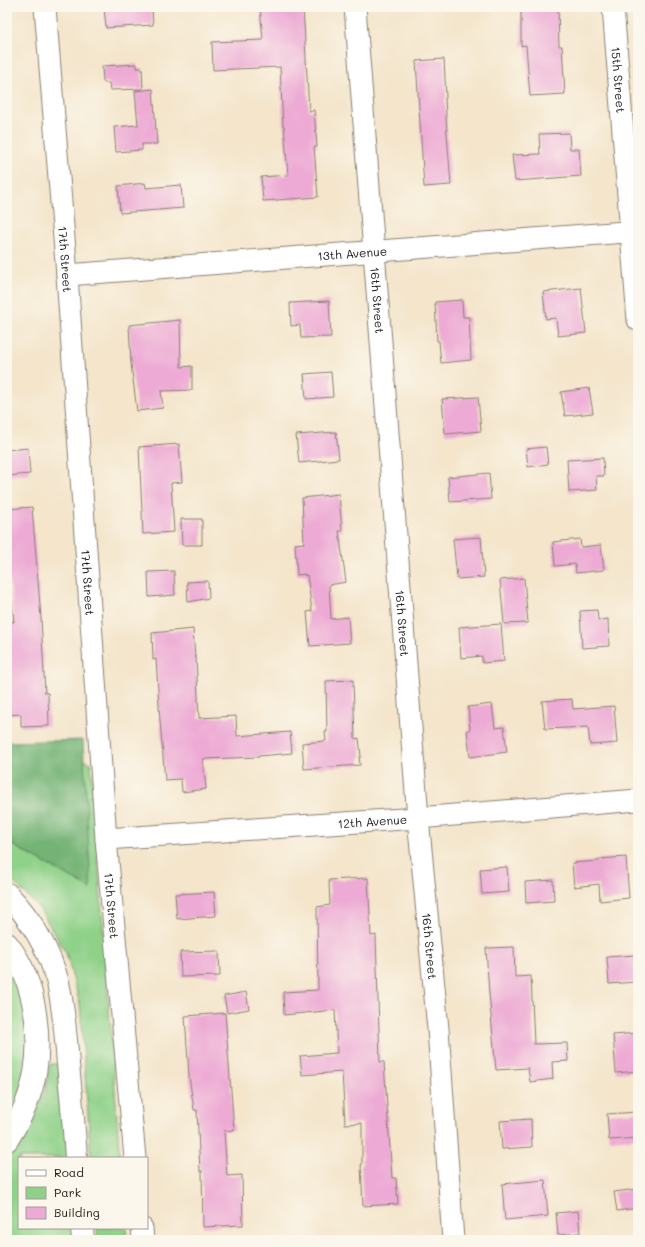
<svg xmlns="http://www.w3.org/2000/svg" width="645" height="1247" viewBox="0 0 645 1247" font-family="Mali,sans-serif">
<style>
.green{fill:#8fd189;stroke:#567652}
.forest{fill:#73b375;stroke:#486848}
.building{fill:#edaad4}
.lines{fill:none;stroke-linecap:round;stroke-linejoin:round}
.street-casing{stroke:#888074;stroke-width:23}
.highway-casing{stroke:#888074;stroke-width:24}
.street{stroke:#fff;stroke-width:21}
.highway{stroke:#fff;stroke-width:22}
.labels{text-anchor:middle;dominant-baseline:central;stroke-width:3;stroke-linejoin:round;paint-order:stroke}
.street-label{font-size:12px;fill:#1c1c1c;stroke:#fbf7ec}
</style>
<rect width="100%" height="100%" fill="#fbf7ec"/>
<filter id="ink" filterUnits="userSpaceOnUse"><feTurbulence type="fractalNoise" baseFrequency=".025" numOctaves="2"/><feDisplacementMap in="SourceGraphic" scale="8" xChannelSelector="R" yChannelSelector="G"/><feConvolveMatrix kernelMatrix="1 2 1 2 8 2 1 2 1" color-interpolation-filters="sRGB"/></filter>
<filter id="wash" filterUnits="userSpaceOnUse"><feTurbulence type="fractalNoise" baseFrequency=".012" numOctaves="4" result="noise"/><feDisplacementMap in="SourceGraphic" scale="16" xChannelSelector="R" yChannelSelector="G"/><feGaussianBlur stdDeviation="0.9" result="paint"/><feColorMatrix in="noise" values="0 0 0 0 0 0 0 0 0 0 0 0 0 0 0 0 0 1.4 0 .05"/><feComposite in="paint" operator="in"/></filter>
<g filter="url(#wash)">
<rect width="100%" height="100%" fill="#f4e5cb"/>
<!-- green -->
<g class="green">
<polygon points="82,760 91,763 120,1158 91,1158 80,1004 66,953 39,908 7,876 7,842 90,888"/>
<polygon points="7,960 9,962 29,1023 22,1089 7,1118"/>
<polygon points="50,1064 63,1064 71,1158 19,1158 19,1228 77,1228 78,1240 7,1240 7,1160 23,1142 44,1094"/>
<polygon points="97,1228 126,1228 127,1240 98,1240"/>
</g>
<!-- forest -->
<polygon class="forest" points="83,740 91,889 7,842 7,742"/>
<g id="blocks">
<!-- building -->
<g class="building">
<polygon points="104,7 152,7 153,25 106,28"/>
<polygon points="260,7 303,7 309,111 314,110 317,147 314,147 318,197 263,201 261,177 288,175 284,126 283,126 280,67 213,70 212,42 263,40"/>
<polygon points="521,7 558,7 559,46 562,46 565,94 530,96 526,45 521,46"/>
<polygon points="444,59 446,98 445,98 447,134 451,185 424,187 416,61"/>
<polygon points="137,64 137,68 142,68 143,89 110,90 109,83 103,82 102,66"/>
<polygon points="153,89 157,144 142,144 142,150 116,152 114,127 138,125 135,91"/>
<polygon points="569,133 570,149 579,149 581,176 515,181 512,155 540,154 539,134"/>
<polygon points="145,183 146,188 181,185 183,208 120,213 118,186"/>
<polygon points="581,288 586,333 558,336 556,318 546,319 543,292"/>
<polygon points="462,300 463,317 469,317 471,360 441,363 439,341 437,341 435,302"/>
<polygon points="329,301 331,337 301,338 300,325 291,326 290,303"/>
<polygon points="180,320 181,367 192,366 192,390 161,391 163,408 137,411 131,364 129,325"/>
<polygon points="331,372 333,397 306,399 304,374"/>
<polygon points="589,388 593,413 565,416 561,392"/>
<polygon points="478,397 481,431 445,434 442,399"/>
<polygon points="336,432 339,459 299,463 296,435"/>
<polygon points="179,444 182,482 171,483 174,532 143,534 139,447"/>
<polygon points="546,447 548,464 528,467 526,449"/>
<polygon points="28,448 30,474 7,476 7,450"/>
<polygon points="603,458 604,476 596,476 597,490 569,492 567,460"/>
<polygon points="489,473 491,499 450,502 448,477"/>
<polygon points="339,494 342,531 339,531 346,582 329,585 331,619 348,617 350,643 310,646 307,612 312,611 307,575 305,576 305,574 297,575 295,544 304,543 302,498"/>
<polygon points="32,507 41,618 45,693 48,693 49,726 21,727 21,714 7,715 7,697 9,696 8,683 12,683 10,643 7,643 7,622 14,622 7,555 7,509"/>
<polygon points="181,519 202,519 202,545 182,545"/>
<polygon points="481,537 484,577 457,579 453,539"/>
<polygon points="580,539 581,547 601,545 604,570 576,573 575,564 555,566 553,542"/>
<polygon points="174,571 175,595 149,597 148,572"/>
<polygon points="524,578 528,623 504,624 500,580"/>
<polygon points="208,581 209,598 188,602 187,582"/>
<polygon points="597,610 598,620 608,619 609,646 582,648 580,611"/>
<polygon points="501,624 504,661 482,663 482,656 461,658 459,627"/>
<polygon points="193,629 195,657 196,657 199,718 236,716 237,736 290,732 292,753 259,756 259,757 203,759 206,789 182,792 181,779 165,780 160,721 156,659 153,660 152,633"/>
<polygon points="353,680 355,739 359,738 361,757 359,757 360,765 304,769 302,743 326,741 325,732 327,732 326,681"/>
<polygon points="572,699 573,709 614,706 617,743 590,745 588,727 545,729 542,701"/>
<polygon points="492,704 495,728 504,727 507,752 470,757 467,730 470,730 468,707"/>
<polygon points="626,857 629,898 600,901 599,884 574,887 572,863 599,861 599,859"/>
<polygon points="507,867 509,892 482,894 480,869"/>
<polygon points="368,878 371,936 376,935 380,1062 384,1062 392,1178 396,1178 398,1204 363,1206 361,1165 362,1165 362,1123 345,1124 342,1072 302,1075 300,1056 337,1053 335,1010 284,1015 283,992 318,990 317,907 330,905 329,880"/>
<polygon points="553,880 554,901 526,903 525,882"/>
<polygon points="214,892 216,916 177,919 175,894"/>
<polygon points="514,947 515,977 531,976 534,1044 567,1043 568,1061 552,1062 553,1079 530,1082 528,1068 496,1070 489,993 486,948"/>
<polygon points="219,951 220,976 181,977 180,952"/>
<polygon points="634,955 635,982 609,984 607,957"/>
<polygon points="246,992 249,1009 227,1013 224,996"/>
<polygon points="225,1013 234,1130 224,1131 227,1176 242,1175 243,1225 203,1227 202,1171 200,1171 197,1110 194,1110 189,1076 185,1016"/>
<polygon points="638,1033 638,1071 616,1073 613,1035"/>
<polygon points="638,1112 638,1138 609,1140 607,1114"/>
<polygon points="531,1119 532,1147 502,1149 500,1121"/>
<polygon points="545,1180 548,1216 505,1220 502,1184"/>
<polygon points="638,1189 638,1208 617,1211 614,1192"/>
<polygon points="578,1211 580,1233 558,1235 556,1213"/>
</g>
</g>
</g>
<g filter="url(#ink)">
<use href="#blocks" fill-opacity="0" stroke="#888074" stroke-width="1"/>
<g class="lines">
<!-- street casing -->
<g class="street-casing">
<g id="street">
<path id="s1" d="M45 7 67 275 106 839 135 1158"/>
<path id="s2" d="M355 7 418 818 438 1029 453 1240"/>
<path id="s3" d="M613 7 638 320"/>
<path id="s4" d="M67 275 638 231"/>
<path id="s5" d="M106 839 418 818 638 800"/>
<polyline points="142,1228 143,1240"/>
</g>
</g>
<!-- highway casing -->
<g class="highway-casing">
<g id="highway">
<path d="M7 894C30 917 50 951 58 983 64 1009 66 1037 68 1064 71 1095 74 1127 76 1158"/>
<path d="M7 944C38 982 45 1051 29 1096 24 1112 16 1126 7 1140"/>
<polyline points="82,1228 83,1240"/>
</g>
</g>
<!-- street -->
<use href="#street" class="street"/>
<!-- highway -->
<use href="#highway" class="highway"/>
</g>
</g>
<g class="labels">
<!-- street labels -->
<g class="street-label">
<text stroke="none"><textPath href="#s3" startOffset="73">15th Street</textPath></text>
<text stroke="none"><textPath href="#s4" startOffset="286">13th Avenue</textPath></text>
<text stroke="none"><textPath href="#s1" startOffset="253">17th Street</textPath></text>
<text stroke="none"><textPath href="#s2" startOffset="294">16th Street</textPath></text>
<text stroke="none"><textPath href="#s1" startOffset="577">17th Street</textPath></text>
<text stroke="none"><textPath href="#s2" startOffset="618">16th Street</textPath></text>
<text stroke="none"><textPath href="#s5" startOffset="267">12th Avenue</textPath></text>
<text stroke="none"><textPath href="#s1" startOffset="901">17th Street</textPath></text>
<text stroke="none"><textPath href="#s2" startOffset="942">16th Street</textPath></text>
</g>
</g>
<!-- margin -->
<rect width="645" height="1247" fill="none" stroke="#fbf7ec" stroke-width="24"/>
<!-- legend -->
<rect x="18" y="1157" width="130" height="72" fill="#fbf7ec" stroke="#a29f99"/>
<rect x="26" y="1170" width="20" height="6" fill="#ffffff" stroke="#a29f99"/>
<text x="54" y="1177" font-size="12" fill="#1c1c1c">Road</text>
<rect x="26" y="1187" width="20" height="12" fill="#8fd189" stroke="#a29f99"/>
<text x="54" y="1197" font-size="12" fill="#1c1c1c">Park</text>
<rect x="26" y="1207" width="20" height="12" fill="#edaad4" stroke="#a29f99"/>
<text x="54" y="1217" font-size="12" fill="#1c1c1c">Building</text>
</svg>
